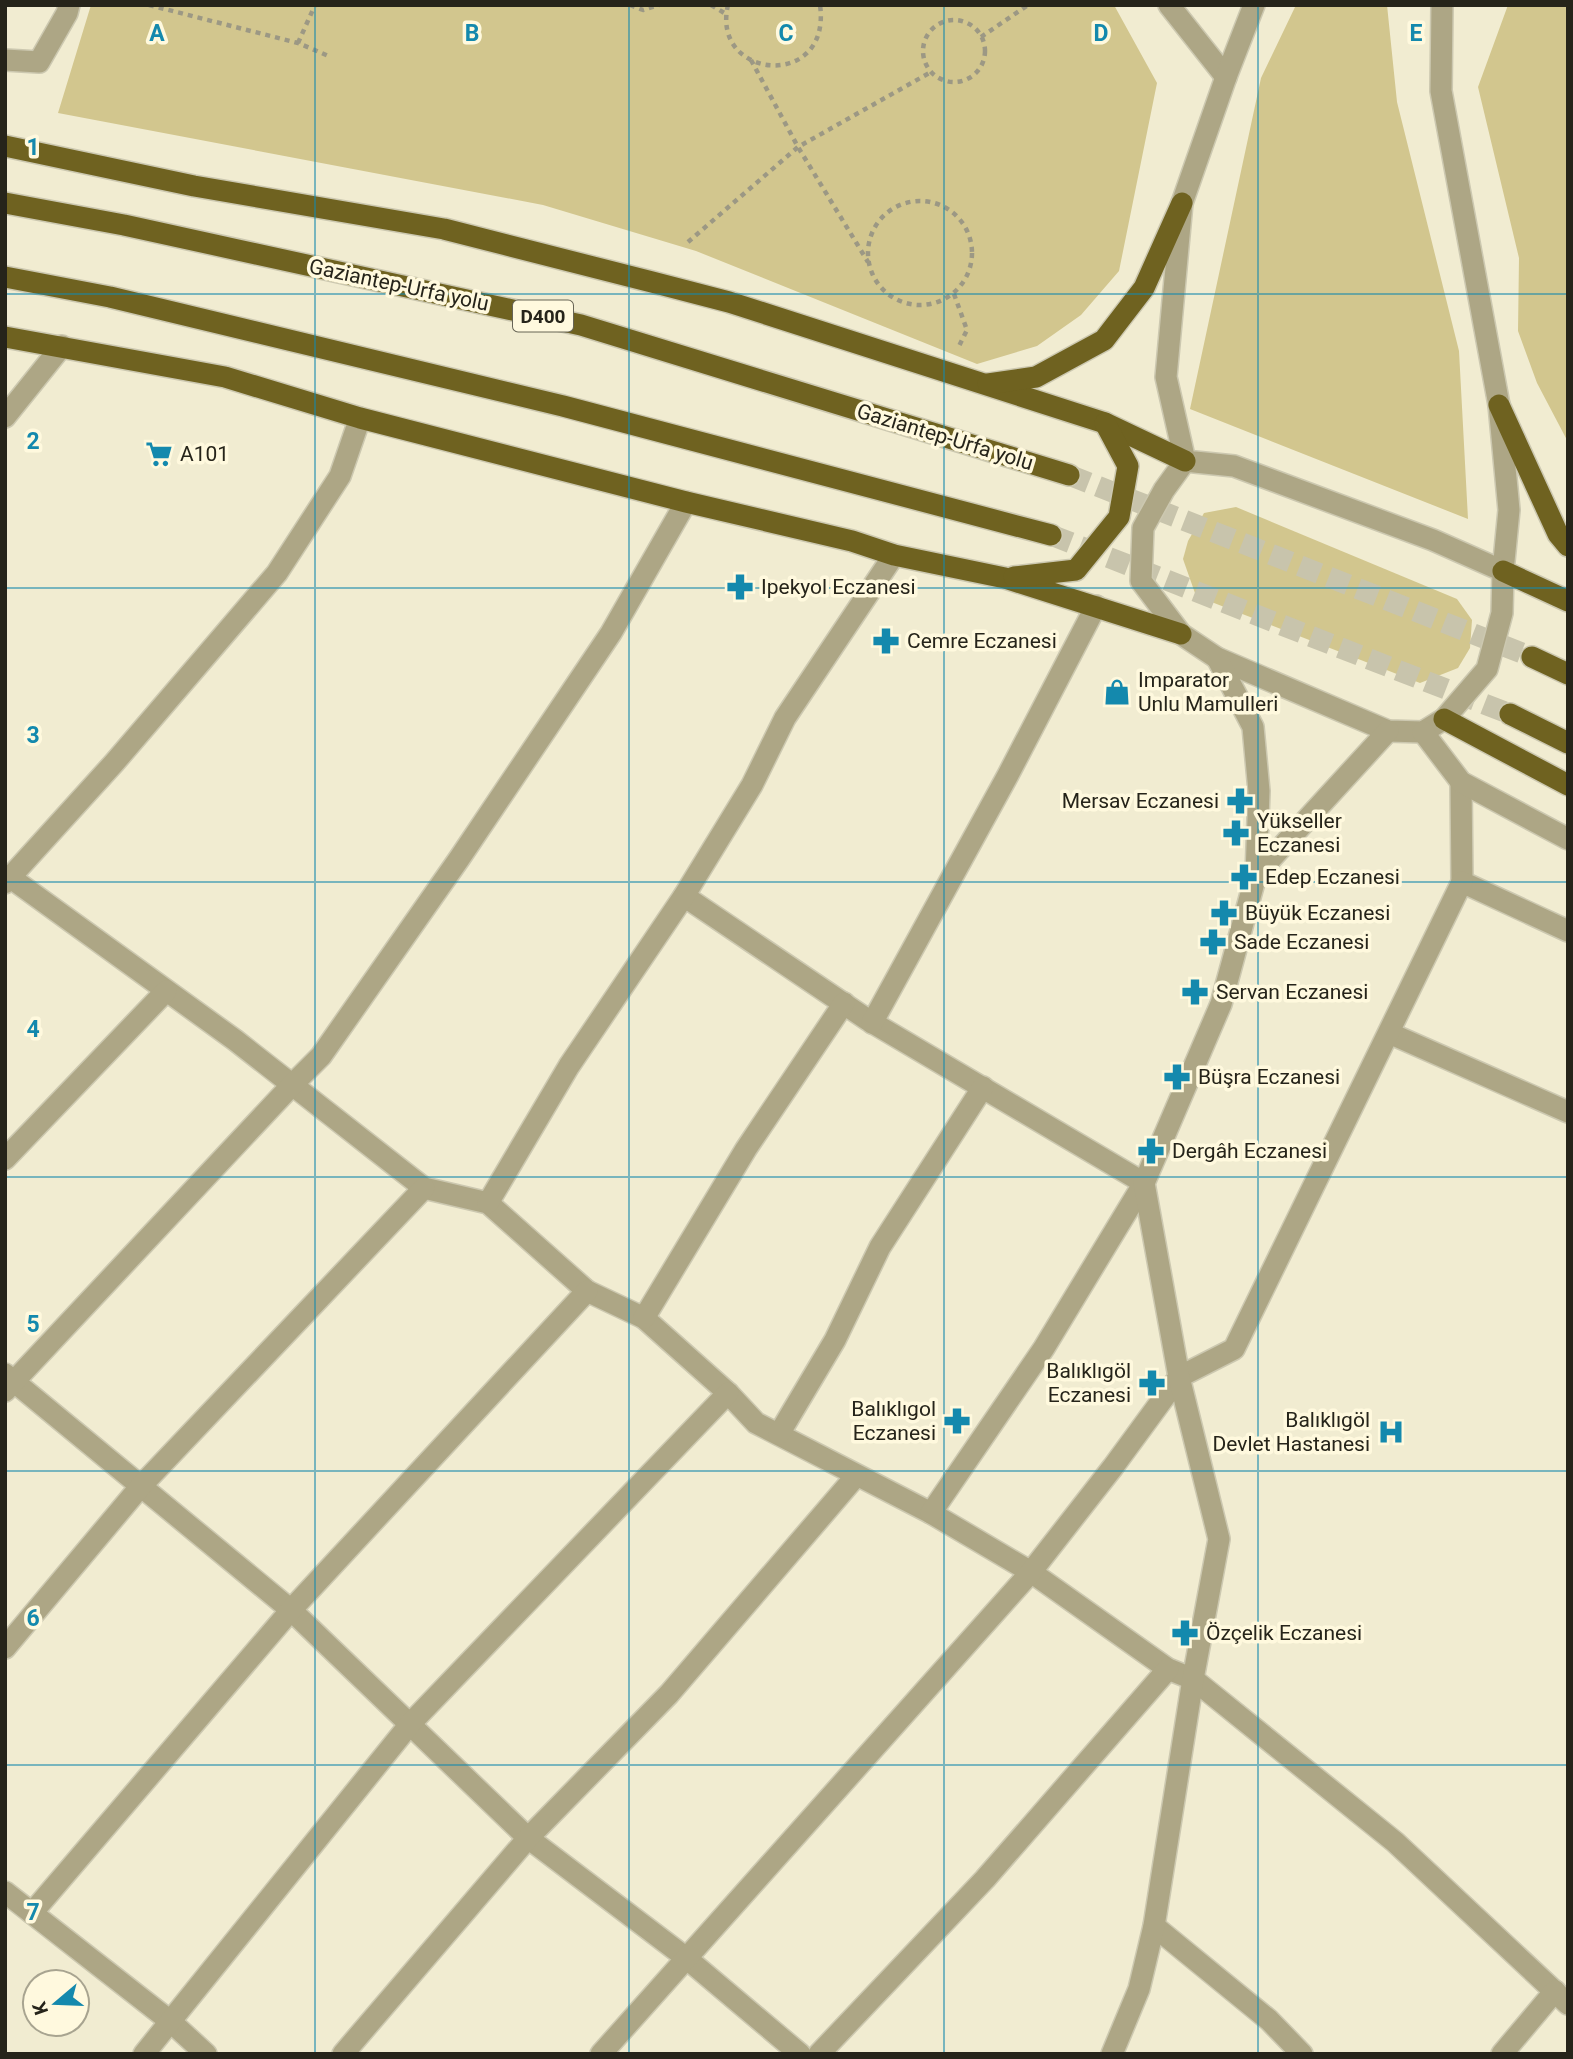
<svg xmlns="http://www.w3.org/2000/svg" width="1573" height="2059" viewBox="0 0 1573 2059" font-family="Roboto,sans-serif">
<style>
.green{fill:#d2c68e}
.lines{fill:none;stroke-linecap:round;stroke-linejoin:round}
.trunk-tunnel{stroke:#c8c4ac;stroke-width:21;stroke-dasharray:21 10;stroke-linecap:butt}
.service-casing{stroke:#ccc8b0;stroke-width:24}
.minor-casing{stroke:#ccc8b0;stroke-width:24}
.tertiary-casing{stroke:#ccc8b0;stroke-width:24}
.trunk-casing{stroke:#ccc8b0;stroke-width:24}
.path{stroke:#9c9884;stroke-width:4.5;stroke-dasharray:5 5;stroke-linecap:butt}
.service{stroke:#ada685;stroke-width:21}
.minor{stroke:#ada685;stroke-width:21}
.tertiary{stroke:#ada685;stroke-width:21}
.trunk{stroke:#6f6220;stroke-width:21}
.grid{fill:none;stroke:#1489ad;stroke-width:2;stroke-opacity:0.55}
.labels{text-anchor:middle;dominant-baseline:central;stroke-width:7;stroke-linejoin:round;paint-order:stroke}
.shield{fill:#fff9de;stroke:#676455;stroke-width:2}
.shield-label{font-size:19px;font-weight:bold;fill:#26241a}
.street-label{font-size:21px;fill:#26241a;stroke:#fff9de}
.poi-label{font-size:21px;fill:#26241a;stroke:#fff9de;text-anchor:start}
.grid-label{font-size:23px;text-anchor:middle;font-weight:bold;fill:#1489ad;stroke:#fff9de;stroke-width:7;stroke-linejoin:round;paint-order:stroke}
</style>
<rect width="100%" height="100%" fill="#f1ecd1"/>
<!-- green -->
<g class="green">
<polygon points="91,5 1114,5 1157,83 1119,271 1081,315 1037,346 977,364 696,251 543,205 58,113"/>
<polygon points="1296,5 1387,5 1397,102 1459,351 1468,519 1190,409 1261,78"/>
<polygon points="1508,5 1568,5 1568,442 1537,383 1518,331 1519,258 1478,87"/>
<polygon points="1236,507 1457,599 1472,620 1470,648 1458,668 1420,683 1196,596 1183,559 1188,541 1204,513"/>
</g>
<g class="lines">
<!-- trunk-tunnel -->
<g class="trunk-tunnel">
<polyline points="1069,475 1532,657"/>
<polyline points="1051,535 1510,714"/>
</g>
<!-- service casing -->
<g class="service-casing">
<g id="service">
<polyline points="1461,782 1462,882 1568,931"/>
<polyline points="1389,1033 1568,1112"/>
<polyline points="1179,1377 1234,1349 1462,882"/>
</g>
</g>
<!-- minor casing -->
<g class="minor-casing">
<g id="minor">
<polyline points="1169,5 1226,77"/>
<polyline points="5,60 39,62 67,13 69,5"/>
<polyline points="5,417 62,346"/>
<polyline points="11,878 235,1040 424,1188 488,1203 587,1291 644,1318 728,1393 756,1423 931,1513 1031,1572 1168,1669 1193,1679 1395,1842 1568,2004"/>
<polyline points="5,883 114,763 277,573 340,476 360,418"/>
<polyline points="684,896 868,1020 1144,1183 1044,1348 931,1513"/>
<polyline points="872,1023 1008,775 1096,606"/>
<polyline points="5,1159 166,991"/>
<polyline points="488,1203 569,1066 684,896 752,785 785,718 894,555"/>
<polyline points="644,1318 746,1149 844,1003"/>
<polyline points="5,1374 291,1610 528,1838 685,1957 800,2054"/>
<polyline points="5,1391 291,1086 321,1056 459,859 611,633 686,502"/>
<polyline points="779,1434 835,1340 880,1247 983,1087"/>
<polyline points="5,1648 140,1487 424,1188"/>
<polyline points="5,1892 170,2021 206,2054"/>
<polyline points="32,1913 291,1610 587,1291"/>
<polyline points="1154,1926 1269,2020 1302,2054"/>
<polyline points="144,2054 410,1724 728,1393"/>
<polyline points="343,2054 528,1838 669,1694 856,1476"/>
<polyline points="601,2054 1031,1572 1113,1467 1179,1377"/>
<polyline points="819,2054 985,1879 1168,1669"/>
<polyline points="1502,2054 1555,1991"/>
</g>
</g>
<!-- tertiary casing -->
<g class="tertiary-casing">
<g id="tertiary">
<polyline points="1442,5 1441,91 1499,405 1509,510 1503,571"/>
<polyline points="1185,461 1234,466 1433,540 1503,571 1502,613 1487,669 1444,719 1423,732 1388,731 1217,658 1181,634 1141,581 1143,528 1164,490 1185,461 1166,377 1182,203 1226,77 1254,5"/>
<polyline points="1423,732 1461,782 1568,839"/>
<polyline points="1256,875 1388,731"/>
<polyline points="1112,2054 1139,1989 1154,1926 1193,1679 1219,1539 1179,1377 1144,1183 1221,1004 1256,875 1259,791 1253,727 1217,658"/>
</g>
</g>
<!-- trunk casing -->
<g class="trunk-casing">
<g id="trunk">
<polyline points="5,146 194,186 444,229 652,282 729,302 1105,423 1185,461"/>
<polyline points="5,203 124,225 581,325 1069,475"/>
<polyline points="5,277 110,297 563,406 1051,535"/>
<polyline points="5,337 225,377 360,418 686,502 852,541 894,555 1005,578 1181,634"/>
<polyline points="988,384 1036,377 1104,340 1144,288 1182,203"/>
<polyline points="1499,405 1558,534 1568,546"/>
<polyline points="1503,571 1568,601"/>
<polyline points="1014,577 1076,570 1119,517 1128,466 1105,423"/>
<polyline points="1532,657 1568,674"/>
<polyline points="1510,714 1568,743"/>
<polyline points="1444,719 1568,785"/>
</g>
</g>
<!-- path -->
<g class="path">
<polyline points="149,5 298,43 331,57"/>
<polyline points="630,5 643,10 659,5"/>
<polyline points="711,5 726,14"/>
<path d="M728 5C710 80 832 91 820 5"/>
<circle cx="954" cy="51" r="31"/>
<polyline points="981,37 1028,5"/>
<polyline points="298,43 315,5"/>
<polyline points="751,60 798,147 868,262"/>
<circle cx="920" cy="253" r="52"/>
<polyline points="688,242 798,147 931,72"/>
<polyline points="954,294 967,330 958,348"/>
</g>
<!-- service -->
<use href="#service" class="service"/>
<!-- minor -->
<use href="#minor" class="minor"/>
<!-- tertiary -->
<use href="#tertiary" class="tertiary"/>
<!-- trunk -->
<use href="#trunk" class="trunk"/>
</g>
<!-- grid -->
<path class="grid" d="M315 5V2054M629 5V2054M944 5V2054M1258 5V2054M5 294H1568M5 588H1568M5 882H1568M5 1177H1568M5 1471H1568M5 1765H1568"/>
<!-- icons -->
<defs>
<g id="supermarket-bare" transform="scale(2.1)"><path d="M-6-5.5h2.5l.6 2H6L4.5 2H-2.5L-4.4-4H-6ZM-1.5 3.2a1.3 1.3 0 1 0 .1 0ZM3 3.2a1.3 1.3 0 1 0 .1 0Z" fill="#1489ad" stroke="#fff9de" stroke-width="2.5" paint-order="stroke"/></g>
<g id="pharmacy-bare" transform="scale(2.1)"><path d="M-2-6h4v4h4v4h-4v4h-4v-4h-4v-4h4Z" fill="#1489ad" stroke="#fff9de" stroke-width="2.5" paint-order="stroke"/></g>
<g id="shop-bare" transform="scale(2.1)"><path d="M-5-2.5h2.3a2.7 3.5 0 0 1 5.4 0H5L5.5 6h-11ZM-1.5-2.5h3a1.5 2.3 0 0 0-3 0Z" fill="#1489ad" stroke="#fff9de" stroke-width="2.5" paint-order="stroke"/></g>
<g id="hospital-bare" transform="scale(2.1)"><path d="M-5-5h3v3.5h4V-5h3V5h-3V1.5h-4V5h-3Z" fill="#1489ad" stroke="#fff9de" stroke-width="2.5" paint-order="stroke"/></g>
</defs>
<g fill-rule="evenodd">
<use href="#supermarket-bare" x="159" y="454"/>
<use href="#pharmacy-bare" x="740" y="587"/>
<use href="#pharmacy-bare" x="886" y="641"/>
<use href="#shop-bare" x="1117" y="692"/>
<use href="#pharmacy-bare" x="1240" y="801"/>
<use href="#pharmacy-bare" x="1236" y="833"/>
<use href="#pharmacy-bare" x="1244" y="877"/>
<use href="#pharmacy-bare" x="1224" y="913"/>
<use href="#pharmacy-bare" x="1213" y="942"/>
<use href="#pharmacy-bare" x="1195" y="992"/>
<use href="#pharmacy-bare" x="1177" y="1077"/>
<use href="#pharmacy-bare" x="1151" y="1151"/>
<use href="#pharmacy-bare" x="1152" y="1383"/>
<use href="#pharmacy-bare" x="957" y="1421"/>
<use href="#hospital-bare" x="1391" y="1432"/>
<use href="#pharmacy-bare" x="1185" y="1633"/>
</g>
<g class="labels">
<!-- shield labels -->
<rect class="shield" x="513" y="300.5" width="60" height="31" rx="5"/>
<g class="shield-label">
<text x="543" y="316">D400</text>
</g>
<!-- street labels -->
<g class="street-label">
<text transform="translate(399 285) rotate(12)">Gaziantep-Urfa yolu</text>
<text transform="translate(945 437) rotate(17)">Gaziantep-Urfa yolu</text>
</g>
<!-- poi labels -->
<g class="poi-label">
<text x="180" y="454">A101</text>
<text x="761" y="587">Ipekyol Eczanesi</text>
<text x="907" y="641">Cemre Eczanesi</text>
<text x="1138" y="680">Imparator<tspan x="1138" dy="24">Unlu Mamulleri</tspan></text>
<text x="1219" y="801" text-anchor="end">Mersav Eczanesi</text>
<text x="1257" y="821">Yükseller<tspan x="1257" dy="24">Eczanesi</tspan></text>
<text x="1265" y="877">Edep Eczanesi</text>
<text x="1245" y="913">Büyük Eczanesi</text>
<text x="1234" y="942">Sade Eczanesi</text>
<text x="1216" y="992">Servan Eczanesi</text>
<text x="1198" y="1077">Büşra Eczanesi</text>
<text x="1172" y="1151">Dergâh Eczanesi</text>
<text x="1131" y="1371" text-anchor="end">Balıklıgöl<tspan x="1131" dy="24">Eczanesi</tspan></text>
<text x="936" y="1409" text-anchor="end">Balıklıgol<tspan x="936" dy="24">Eczanesi</tspan></text>
<text x="1370" y="1420" text-anchor="end">Balıklıgöl<tspan x="1370" dy="24">Devlet Hastanesi</tspan></text>
<text x="1206" y="1633">Özçelik Eczanesi</text>
</g>
</g>
<g class="grid-label">
<text x="157" y="41">A</text>
<text x="472" y="41">B</text>
<text x="786" y="41">C</text>
<text x="1101" y="41">D</text>
<text x="1416" y="41">E</text>
<text x="33" y="155">1</text>
<text x="33" y="449">2</text>
<text x="33" y="743">3</text>
<text x="33" y="1037">4</text>
<text x="33" y="1332">5</text>
<text x="33" y="1626">6</text>
<text x="33" y="1920">7</text>
</g>
<!-- border -->
<rect width="1573" height="2059" fill="none" stroke="#26241a" stroke-width="14"/>
<!-- north arrow -->
<g transform="translate(56 2003) rotate(251)"><circle r="33" fill="#fff9de" stroke="#a8a490" stroke-width="2"/>
<path d="M0-5L12 26L0 18L-12 26Z" fill="#1489ad"/>
<text y="-10" font-size="19" font-weight="bold" text-anchor="middle" fill="#26241a">K</text>
</g>
</svg>
